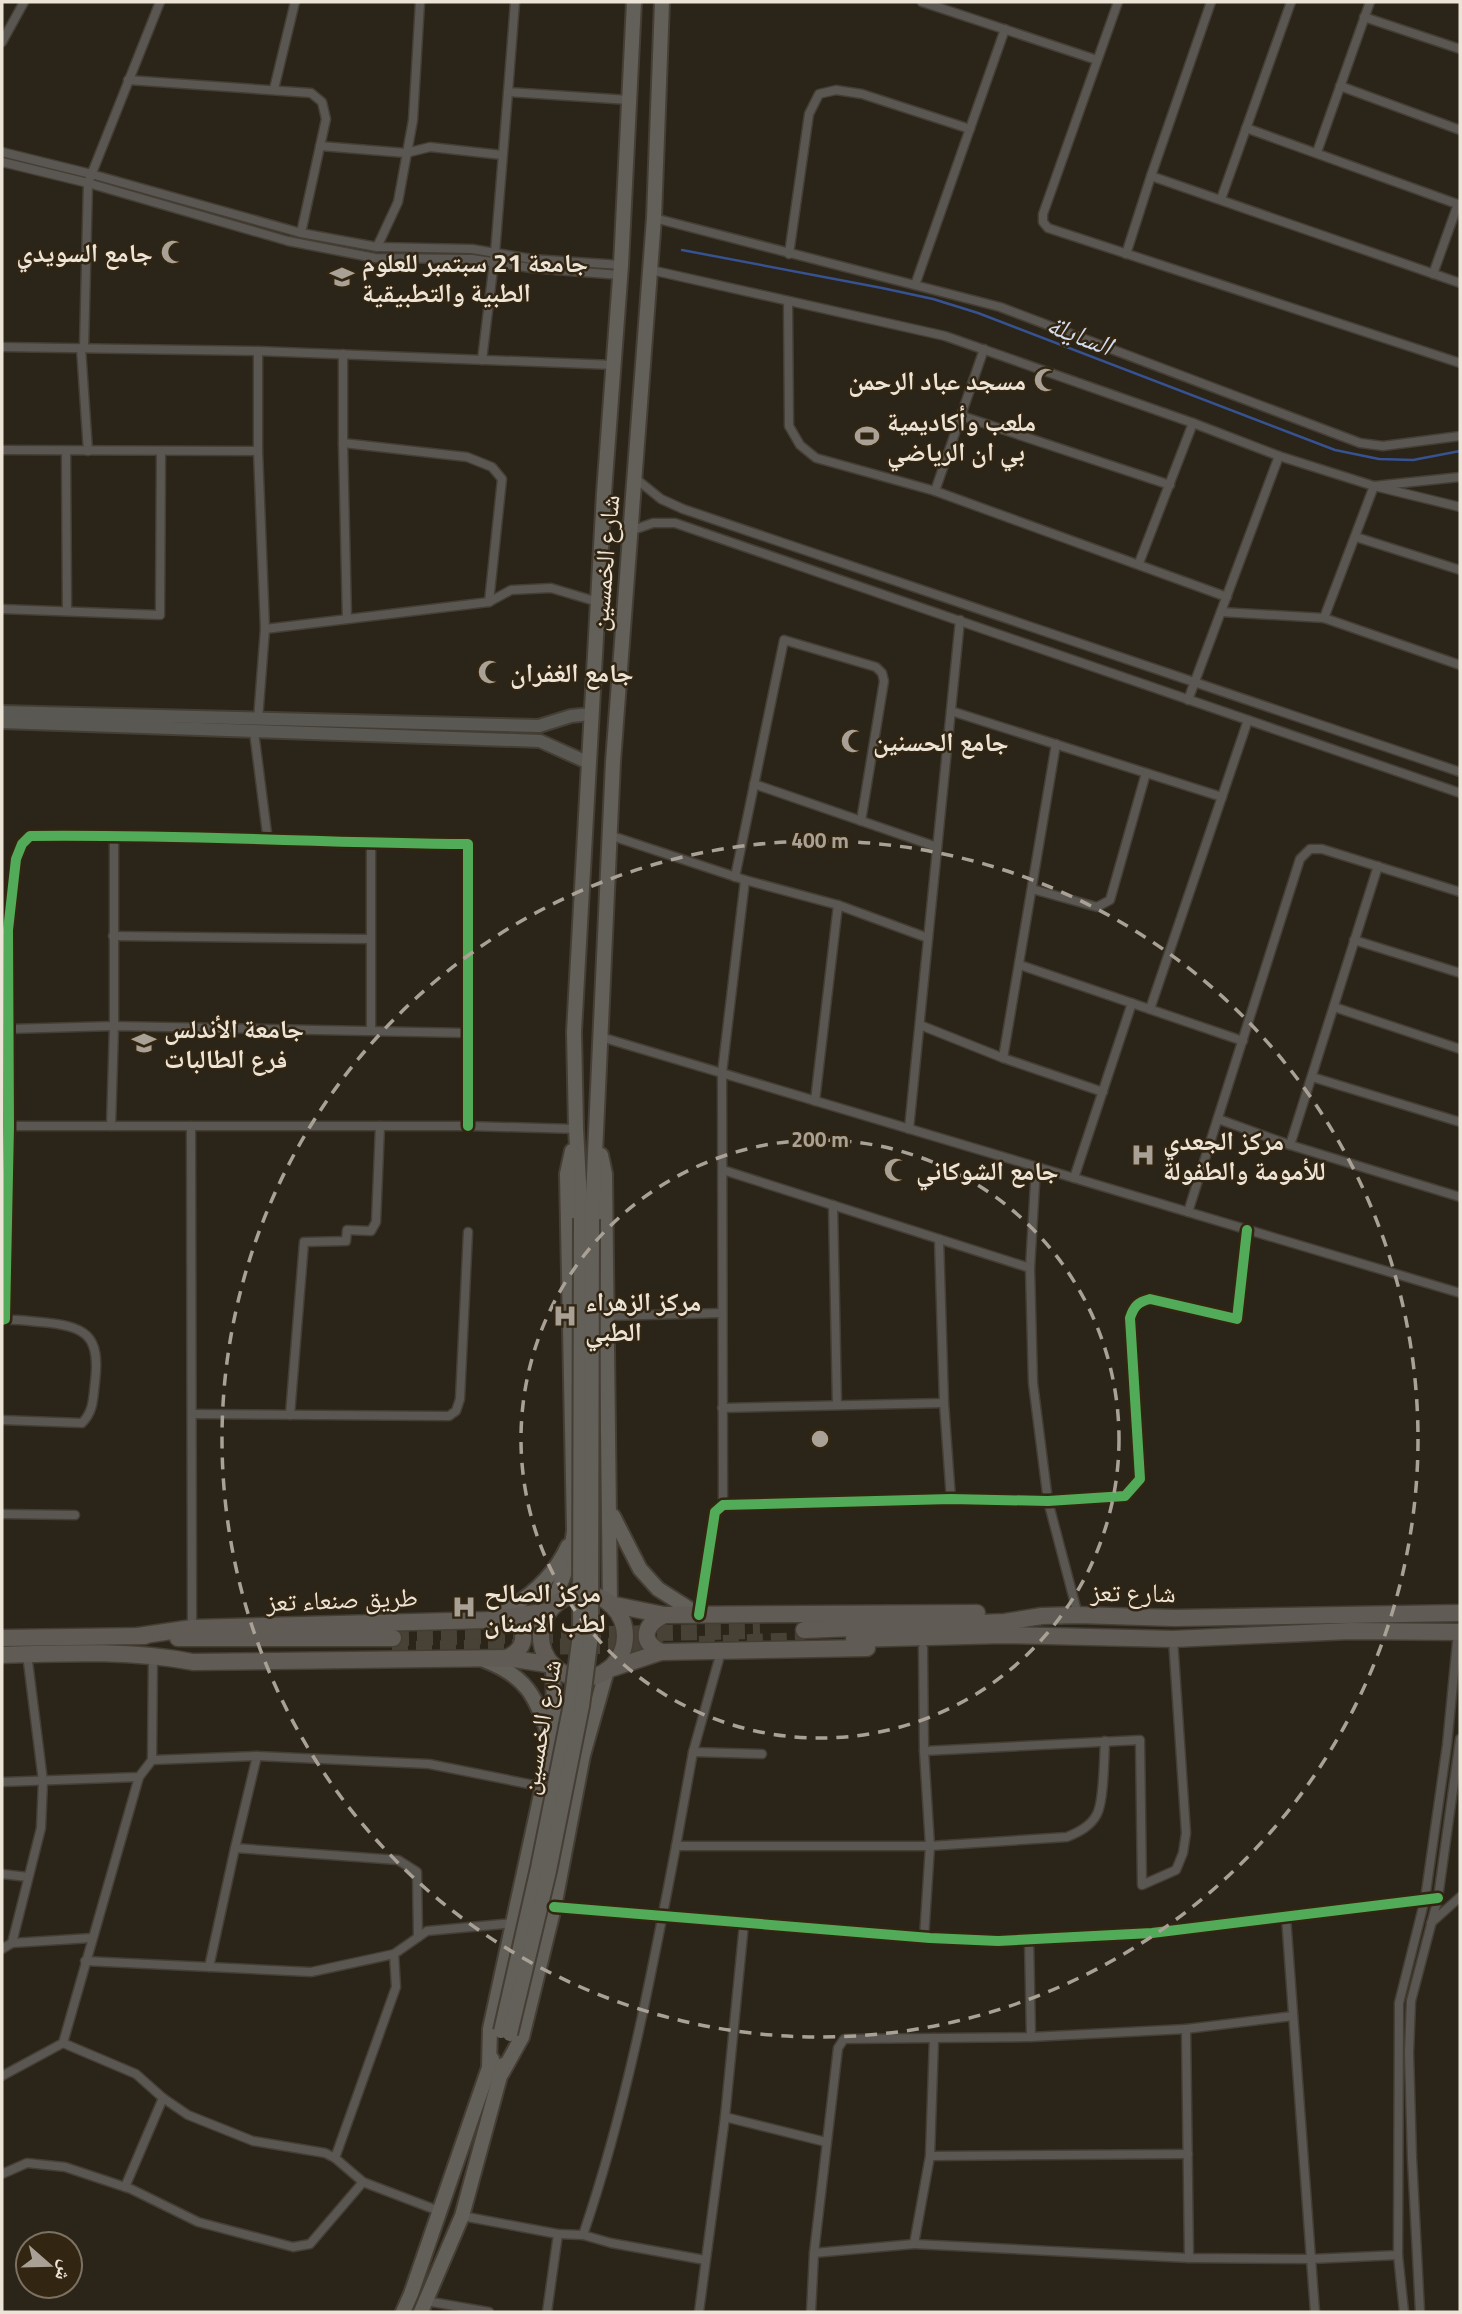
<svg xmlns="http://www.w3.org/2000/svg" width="1462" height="2314" viewBox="0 0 1462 2314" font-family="'Titillium Web','Noto Naskh Arabic',sans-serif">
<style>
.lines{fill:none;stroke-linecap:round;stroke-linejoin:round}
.stream{stroke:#365291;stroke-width:2.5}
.highway-tunnel{stroke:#474136;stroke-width:16;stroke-dasharray:16 8;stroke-linecap:butt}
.street-casing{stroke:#443e35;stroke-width:11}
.secondary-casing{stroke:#443e35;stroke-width:16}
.primary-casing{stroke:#443e35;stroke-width:18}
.highway-casing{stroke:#443e35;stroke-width:19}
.street{stroke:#5a5651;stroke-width:8}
.secondary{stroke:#5a5853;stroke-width:12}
.primary{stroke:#635f59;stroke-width:14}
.highway{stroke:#605b54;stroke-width:16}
.primary-bridge-casing{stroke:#443e35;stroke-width:18;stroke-linecap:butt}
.primary-bridge{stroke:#635f59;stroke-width:14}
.cycleway-casing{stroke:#322511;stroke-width:15}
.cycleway{stroke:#51ab58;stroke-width:10}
.ring{fill:none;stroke:#a9a195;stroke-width:3.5;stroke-dasharray:12 9}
.labels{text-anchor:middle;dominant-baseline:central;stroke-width:5;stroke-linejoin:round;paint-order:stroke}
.poi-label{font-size:26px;font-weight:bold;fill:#ede4d8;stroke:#322511;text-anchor:start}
.street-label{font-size:26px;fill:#ede4d8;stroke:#322511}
.water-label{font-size:28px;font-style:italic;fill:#d1dcf0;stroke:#322511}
.centre{fill:#a9a195;stroke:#322511;stroke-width:3.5}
.ring-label{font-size:21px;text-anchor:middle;font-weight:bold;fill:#a9a195;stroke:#322511;stroke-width:5;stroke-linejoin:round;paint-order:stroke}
</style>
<rect width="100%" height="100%" fill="#2a2419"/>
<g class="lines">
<!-- stream -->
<polyline class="stream" points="682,250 882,288 933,299 978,313 1335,450 1379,459 1413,460 1460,451"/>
<!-- highway-tunnel -->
<g class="highway-tunnel">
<polyline points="393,1638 760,1631"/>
<polyline points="699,1644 805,1640"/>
<polyline points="392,1649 663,1645"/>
</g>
<!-- street casing -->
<g class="street-casing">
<g id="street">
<polyline points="515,2 508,92 629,100"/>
<polyline points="922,2 1097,60"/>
<polyline points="1118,2 1043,214 1043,222 1048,228 1460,363"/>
<polyline points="1364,17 1460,49"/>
<polyline points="2,42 24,2"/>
<polyline points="128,80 311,93 322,102 326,119 301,233"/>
<polyline points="1340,86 1460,130"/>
<polyline points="274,89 295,2"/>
<polyline points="1246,128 1460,205"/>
<polyline points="320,146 406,153 430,147 502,155"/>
<polyline points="2,152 91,174 301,233 377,247 472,249 532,259 621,265"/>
<polyline points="1317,152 1370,2"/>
<polyline points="2,162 88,183 288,241 375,258 472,259 531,268 620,275"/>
<polyline points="1151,176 1460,283"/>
<polyline points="1221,199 1291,2"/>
<polyline points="654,218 1000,307 1360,443 1383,446 1460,436"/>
<polyline points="377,247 398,202 413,120 420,2"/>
<polyline points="789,254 809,114 819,94 836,90 862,94 970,129"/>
<polyline points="1126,254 1151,176 1211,2"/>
<polyline points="651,270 945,336 1193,423 1279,456 1374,486 1460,477"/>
<polyline points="1433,274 1458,204"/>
<polyline points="915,285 1005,29"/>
<polyline points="788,301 789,426 800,445 816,458 935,491 1227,597"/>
<polyline points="2,347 258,351 614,365"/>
<polyline points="81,348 88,451"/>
<polyline points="84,348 88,183 160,2"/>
<polyline points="343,354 343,443 467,457 492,467 502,479 489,602"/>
<polyline points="482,360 495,253 508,92"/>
<polyline points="962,416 1170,485"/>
<polyline points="343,443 347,619"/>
<polyline points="2,450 258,451"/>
<polyline points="66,451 67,611"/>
<polyline points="635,478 661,499 683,509 1460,772"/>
<polyline points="935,491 984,349"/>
<polyline points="630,531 653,523 675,523 1460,793"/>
<polyline points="1356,537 1460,570"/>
<polyline points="1139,563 1193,423"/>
<polyline points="2,609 160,615 161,452"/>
<polyline points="1221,612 1324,618 1460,665"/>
<polyline points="1324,618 1374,486 1460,507"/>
<polyline points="265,629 489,602 511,590 551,588 598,602"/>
<polyline points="1188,700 1279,456"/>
<polyline points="951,711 1222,797"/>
<polyline points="258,719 265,629 258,451 258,351"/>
<polyline points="254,732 268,841"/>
<polyline points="754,784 937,847"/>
<polyline points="609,835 745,880 838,905 928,938"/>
<polyline points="735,877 784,640 876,667 882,673 884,681 861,821"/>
<polyline points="1032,889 1097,907 1110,900 1146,773"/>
<polyline points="113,936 370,939"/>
<polyline points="1354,940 1460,973"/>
<polyline points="1020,965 1243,1041"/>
<polyline points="1334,1007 1460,1049"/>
<polyline points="1150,1009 1248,720"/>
<polyline points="920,1025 1003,1058 1103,1092"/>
<polyline points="9,1029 114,1026 467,1033"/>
<polyline points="371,1030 371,843"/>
<polyline points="601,1037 1460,1293"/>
<polyline points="1003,1058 1056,744"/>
<polyline points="1312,1077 1460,1122"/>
<polyline points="815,1101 838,905"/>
<polyline points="1218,1119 1290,1145 1460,1197"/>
<polyline points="2,1126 468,1126 576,1129"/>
<polyline points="111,1126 114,1026 114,835"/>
<polyline points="191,1126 192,1628"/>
<polyline points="909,1129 960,620"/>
<polyline points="1290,1145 1378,866"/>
<polyline points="1036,1167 1030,1268 1033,1383 1048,1501 1078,1615"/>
<polyline points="723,1170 1030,1268"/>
<polyline points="1074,1178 1132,1003"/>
<polyline points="833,1205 837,1405"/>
<polyline points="1188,1212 1300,859 1310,849 1322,849 1460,892"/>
<polyline points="939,1239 944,1403 951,1499"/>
<polyline points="607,1316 722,1313"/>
<path d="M5 1319 9 1126 8 930 16 859 22 844 30 836C176 834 322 843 468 844V1126"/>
<path d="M2 1320C14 1319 28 1321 40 1322 85 1326 101 1334 95 1382 93 1398 94 1411 82 1423L2 1420"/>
<polyline points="722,1408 944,1403"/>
<polyline points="192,1414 449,1416 456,1411 460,1399 468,1232"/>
<polyline points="290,1415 304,1242 346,1241 347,1230 371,1231 376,1222 380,1126"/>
<polyline points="723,1505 722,1073 745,880"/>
<polyline points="2,1514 75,1515"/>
<path d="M699 1615 715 1512 723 1505 951 1499 1048 1501 1125 1496 1140 1479 1130 1318C1134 1306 1138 1302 1150 1299L1237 1319 1247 1230"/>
<polyline points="923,1648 924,1751 930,1846 924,1938"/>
<polyline points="924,1751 1140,1740 1142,1885 1176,1870 1183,1853 1186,1833 1173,1639"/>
<polyline points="693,1752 719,1659 718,1651"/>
<path d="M762 1754 693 1752 676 1846H930L1067 1837C1079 1832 1091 1826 1097 1814 1104 1801 1104 1758 1105 1741"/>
<polyline points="257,1756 429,1764 544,1787"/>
<polyline points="152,1760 257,1756 235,1848"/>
<polyline points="2,1782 139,1777"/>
<path d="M676 1846C651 1977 626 2109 583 2235L611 2243 705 2260"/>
<polyline points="2,1874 28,1877"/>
<polyline points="554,1907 930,1938 998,1941 1152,1933 1438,1898"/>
<polyline points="1286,1917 1311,2259 1398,2255"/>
<polyline points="1431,1923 1460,1897"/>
<polyline points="1029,1939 1031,2037"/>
<polyline points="12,1943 41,1828 43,1781 27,1654"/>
<polyline points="2,1949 12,1943 91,1938"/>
<polyline points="85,1961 311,1972 394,1954 427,1931 514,1923"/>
<polyline points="209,1967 235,1848 398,1860 417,1872 418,1937"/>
<polyline points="1293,2016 1186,2029 1189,2258 1311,2259 1315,2312"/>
<polyline points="1186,2029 1031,2037 934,2038 930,2156 914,2244 1189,2258"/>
<polyline points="63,2043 136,2074 163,2098 188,2115 253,2141 325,2153 335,2158 363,2182 439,2211"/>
<polyline points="2,2076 63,2043 139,1777 152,1760 153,1655"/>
<polyline points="725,2117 826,2142"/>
<polyline points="930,2156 1188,2154"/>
<polyline points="335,2158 396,1987 394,1954"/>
<polyline points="2,2174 27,2163 65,2167 131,2189 198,2222 293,2247 310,2244 363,2182"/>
<polyline points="125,2187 163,2098"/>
<polyline points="462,2216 558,2234"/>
<polyline points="914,2244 814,2253 838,2048 844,2039 934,2038"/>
<polyline points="426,2301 489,2312"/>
<polyline points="547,2312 558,2234 583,2235"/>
<polyline points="699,2312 725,2117 744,1924"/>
<polyline points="811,2312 814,2253"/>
<polyline points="1404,2312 1398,2255 1399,2003 1425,1899 1447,1745 1458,1632"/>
<polyline points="1420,2312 1412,2158 1409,2053 1411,2001 1438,1898 1460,1739"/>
</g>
</g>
<!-- secondary casing -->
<g class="secondary-casing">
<g id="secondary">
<polyline points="2,712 539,726 571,716 591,714"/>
<polyline points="2,722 540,741 589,763"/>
</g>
</g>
<!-- primary casing -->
<g class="primary-casing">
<g id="primary">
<polyline points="601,1155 605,1174 610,1604"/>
<polyline points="581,1218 576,1129 574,1032 604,493 621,265 634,2"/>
<polyline points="592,1219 613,762 654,218 662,2"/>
<polyline points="613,1516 640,1569 658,1589 699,1615"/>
<path d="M548 1611C562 1583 570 1563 574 1531L567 1174 572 1151"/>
<path d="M494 1617C526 1601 553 1579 568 1546"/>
<path d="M484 1660C526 1676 536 1696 549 1736"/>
<polyline points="489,2068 490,2029 552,1744 554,1713 553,1665"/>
<polyline points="502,2073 522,2037 554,1907 583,1755 607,1670"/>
<polyline points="403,2312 411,2294 492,2059"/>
<polyline points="421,2312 462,2216 503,2065"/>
</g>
</g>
<!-- highway casing -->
<g class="highway-casing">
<g id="highway">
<circle cx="583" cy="1636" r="42"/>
<polyline points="610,1604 664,1615 977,1613"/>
<path d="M504 1618C528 1624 530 1647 507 1658"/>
<polyline points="804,1630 1005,1622 1042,1616 1078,1615 1175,1618 1460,1613"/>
<polyline points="138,1636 192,1628 488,1620 548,1611"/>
<polyline points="2,1638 145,1636"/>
<polyline points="178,1638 393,1638"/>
<polyline points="854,1639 1004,1635 1173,1639 1350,1631 1460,1632"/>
<path d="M661 1652C639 1641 644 1625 664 1615"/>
<path d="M2 1655C66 1653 130 1650 193 1662L507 1658 553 1665"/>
<polyline points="607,1670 661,1652 867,1648"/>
</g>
</g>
<!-- street -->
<use href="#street" class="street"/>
<!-- secondary -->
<use href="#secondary" class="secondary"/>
<!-- primary -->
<use href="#primary" class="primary"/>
<!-- highway -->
<use href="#highway" class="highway"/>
<!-- primary-bridge casing -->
<g class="primary-bridge-casing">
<g id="primary-bridge">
<polyline points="501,2031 538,1868 571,1704 580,1634 581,1218"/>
<polyline points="510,2034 549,1871 582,1706 591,1635 592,1219"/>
</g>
</g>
<!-- primary-bridge -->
<use href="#primary-bridge" class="primary-bridge"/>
<!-- cycleway casing -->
<g class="cycleway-casing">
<g id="cycleway">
<path d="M2 1320 5 1319 9 1126 8 930 16 859 22 844 30 836C176 834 322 843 468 844V1126"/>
<path d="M699 1615 715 1512 723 1505 951 1499 1048 1501 1125 1496 1140 1479 1130 1318C1134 1306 1138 1302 1150 1299L1237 1319 1247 1230"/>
<polyline points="554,1907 930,1938 998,1941 1152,1933 1438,1898"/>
</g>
</g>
<!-- cycleway -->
<use href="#cycleway" class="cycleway"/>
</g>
<!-- distance rings -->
<g class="ring">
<circle cx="820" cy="1439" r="299"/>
<circle cx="820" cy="1439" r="598"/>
</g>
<!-- icons -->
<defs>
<g id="mosque-bare" transform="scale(1.89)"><path d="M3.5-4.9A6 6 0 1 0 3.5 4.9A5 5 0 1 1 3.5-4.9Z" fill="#a9a195" stroke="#322511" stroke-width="2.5" paint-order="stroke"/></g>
<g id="university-bare" transform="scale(1.89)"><path d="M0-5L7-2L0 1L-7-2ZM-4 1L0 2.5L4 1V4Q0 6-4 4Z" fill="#a9a195" stroke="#322511" stroke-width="2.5" paint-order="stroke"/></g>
<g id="stadium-bare" transform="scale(1.89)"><path d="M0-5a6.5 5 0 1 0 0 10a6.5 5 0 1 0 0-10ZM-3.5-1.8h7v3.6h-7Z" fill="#a9a195" stroke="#322511" stroke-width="2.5" paint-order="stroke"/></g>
<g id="hospital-bare" transform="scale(1.89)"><path d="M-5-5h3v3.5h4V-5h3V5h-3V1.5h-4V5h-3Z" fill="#a9a195" stroke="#322511" stroke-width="2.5" paint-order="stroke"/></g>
</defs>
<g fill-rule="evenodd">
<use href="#mosque-bare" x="173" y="252"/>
<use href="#university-bare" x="342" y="277"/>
<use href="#mosque-bare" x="1046" y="380"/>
<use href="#stadium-bare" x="867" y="436"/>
<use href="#mosque-bare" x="490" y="672"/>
<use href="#mosque-bare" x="853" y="741"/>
<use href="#university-bare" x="144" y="1043"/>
<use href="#hospital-bare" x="1143" y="1155"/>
<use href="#mosque-bare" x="896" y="1170"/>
<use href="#hospital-bare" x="565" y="1316"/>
<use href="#hospital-bare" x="464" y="1607"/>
</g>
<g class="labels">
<!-- poi labels -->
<g class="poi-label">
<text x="153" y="252" text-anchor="end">جامع السويدي</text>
<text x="362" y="262">جامعة 21 سبتمبر للعلوم<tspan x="362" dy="30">الطبية والتطبيقية</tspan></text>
<text x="1026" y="380" text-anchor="end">مسجد عباد الرحمن</text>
<text x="887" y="421">ملعب وأكاديمية<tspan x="887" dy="30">بي ان الرياضي</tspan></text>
<text x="510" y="672">جامع الغفران</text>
<text x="873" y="741">جامع الحسنين</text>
<text x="164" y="1028">جامعة الأندلس<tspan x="164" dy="30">فرع الطالبات</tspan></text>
<text x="1163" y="1140">مركز الجعدي<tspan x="1163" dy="30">للأمومة والطفولة</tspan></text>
<text x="916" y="1170">جامع الشوكاني</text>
<text x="585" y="1301">مركز الزهراء<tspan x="585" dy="30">الطبي</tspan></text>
<text x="484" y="1592">مركز الصالح<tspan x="484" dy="30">لطب الاسنان</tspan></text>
</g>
<!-- street labels -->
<g class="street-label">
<text transform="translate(604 563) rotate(-85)">شارع الخمسين</text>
<text transform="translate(1133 1592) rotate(1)">شارع تعز</text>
<text transform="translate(342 1599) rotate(-2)">طريق صنعاء تعز</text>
<text transform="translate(540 1727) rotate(-80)">شارع الخمسين</text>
</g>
<!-- water labels -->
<g class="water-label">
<text transform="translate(1080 334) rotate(21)">السايلة</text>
</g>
</g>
<circle cx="820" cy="1439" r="10" class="centre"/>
<g class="ring-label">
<text x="820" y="848">400 m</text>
<text x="820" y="1147">200 m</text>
</g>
<!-- border -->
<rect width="1462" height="2314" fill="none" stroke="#ede4d8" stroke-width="7"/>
<!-- north arrow -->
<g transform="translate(49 2265) rotate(110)"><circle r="33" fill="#322511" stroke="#7d7161" stroke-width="2"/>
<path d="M0-5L12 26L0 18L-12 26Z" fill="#a9a195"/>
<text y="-10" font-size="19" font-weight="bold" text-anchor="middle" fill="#ede4d8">ش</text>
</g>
</svg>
